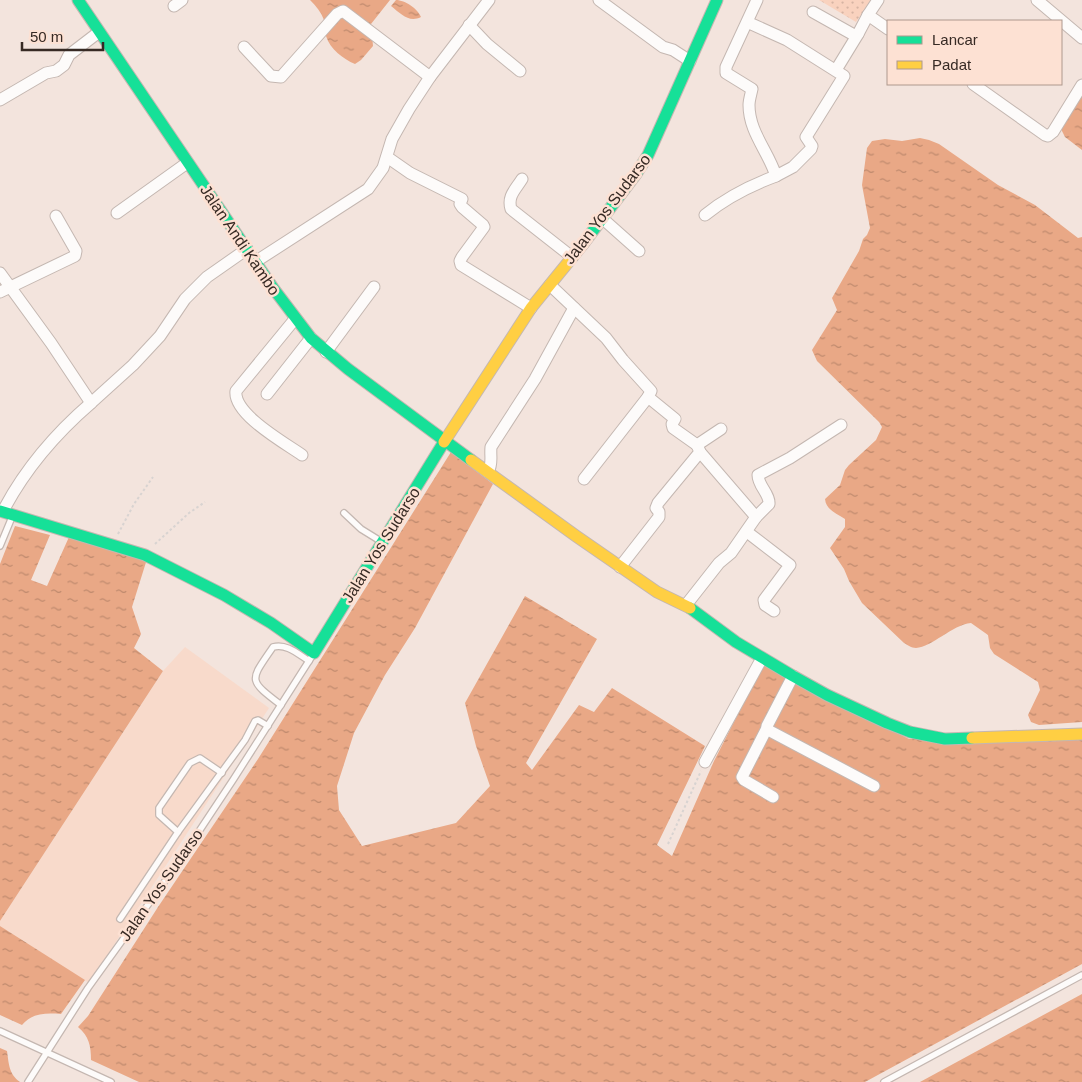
<svg xmlns="http://www.w3.org/2000/svg" width="1082" height="1082" viewBox="0 0 1082 1082" font-family="Arial,sans-serif">
<style>
.built{fill:#f8dacb}
.grass{fill:url(#grass-dots)}
.water{fill:url(#water-ripples)}
.lines{fill:none;stroke-linecap:round;stroke-linejoin:round}
.lane-casing{stroke:#c4b7b1;stroke-width:8}
.street-casing{stroke:#c4b7b1;stroke-width:13}
.fast-casing{stroke:#c4b7b1;stroke-width:13}
.slow-casing{stroke:#c4b7b1;stroke-width:13}
.path{stroke:#d8d3d1;stroke-width:2;stroke-dasharray:2.5 2.5;stroke-linecap:butt}
.lane{stroke:#fdfbfa;stroke-width:5.5}
.street{stroke:#fdfbfa;stroke-width:11}
.fast{stroke:#16e098;stroke-width:11}
.slow{stroke:#ffcf43;stroke-width:11}
.labels{text-anchor:middle;dominant-baseline:central;stroke-width:5;stroke-linejoin:round;paint-order:stroke}
.street-label{font-size:16px;fill:#372a24;stroke:#fde1d3}
</style>
<defs>
<pattern id="grass-dots" width="8" height="8" patternUnits="userSpaceOnUse" patternTransform="scale(1.25)"><rect width="8" height="8" fill="#f9d2be"/><path d="M2 2h.1M6 6h.1" fill="none" stroke="#d6b4a3" stroke-width="1.8" stroke-linecap="round"/></pattern>
<pattern id="water-ripples" width="26" height="14" patternUnits="userSpaceOnUse" patternTransform="scale(1.25)"><rect width="26" height="14" fill="#e9a886"/><path d="M2 4q2-2 4 0t4 0M15 11q2-2 4 0t4 0" fill="none" stroke="#be896d"/></pattern>
</defs>
<rect width="100%" height="100%" fill="#f3e4dd"/>
<!-- built -->
<polygon class="built" points="185,647 269,708 89,983 0,926 0,921 163,671"/>
<!-- grass -->
<polygon class="grass" points="819,0 871,0 856,22"/>
<!-- water -->
<g class="water">
<path d="M310 0H390L371 24 373 46 361 60 355 64C343 59 330 49 326 36 325 31 325 25 324 20 321 12 316 6 310 0Z"/>
<path d="M396 0C405 0 418 9 421 17 409 23 401 14 391 6Z"/>
<polygon points="1082,92 1082,150 1065,137 1061,129"/>
<path d="M920 138 929 140 939 144 998 185 1035 205 1078 238 1082 237V722L1039 725 1031 722 1028 715 1040 690 1038 682 994 654 990 648 988 635 971 623C952 625 932 647 916 648 911 648 908 645 904 643L862 603 849 581 844 569 830 548 845 527V519C836 513 826 510 825 499L840 485 845 470 849 465 876 440 882 427 879 422 817 361 812 350 837 310 832 298 859 251 863 239 867 235 870 228 862 185 867 148 872 141 885 139 902 141Z"/>
<path d="M451 452 493 484 415 628 385 675 354 733 337 786 339 810 362 846 456 823 490 786 476 746 465 703 525 596 597 639 526 763 532 770 579 705 594 712 612 688 705 746 657 845 672 856 714 761 763 665 909 739H1082V964L865 1082H139L91 1060C91 1046 89 1036 78 1027L88 1016 158 907 258 759Z"/>
<polygon points="15,526 50,535 31,580 47,586 69,537 147,559 132,607 141,634 134,648 163,671 0,921 0,564"/>
<path d="M0 926 85 980 61 1014C45 1013 32 1013 22 1025L0 1015Z"/>
<polygon points="1082,994 1082,1082 920,1082"/>
<path d="M0 1048 7 1051C9 1065 9 1074 20 1082H0Z"/>
</g>
<g class="lines">
<!-- lane casing -->
<g class="lane-casing">
<g id="lane">
<polyline points="344,513 361,529 382,542"/>
<polyline points="0,546 12,517"/>
<path d="M281 705C247 679 250 681 273 647 286 643 298 654 309 661"/>
<polyline points="178,832 159,815 159,808 190,763 200,758 222,773"/>
<polyline points="120,919 178,832 245,740 255,721 258,720 268,726"/>
<polyline points="0,1031 111,1082"/>
<polyline points="28,1082 88,988 178,863 233,780 314,653"/>
<polyline points="884,1082 1082,975"/>
</g>
</g>
<!-- street casing -->
<g class="street-casing">
<g id="street">
<polyline points="599,0 663,47 673,50 690,61"/>
<polyline points="878,0 868,15 888,29"/>
<polyline points="1037,0 1082,38"/>
<polyline points="174,6 182,0"/>
<polyline points="813,12 854,35 858,34 868,15"/>
<path d="M747 22 787 40 844 76 806 137 812 146 811 149 793 167 776 176C768 151 749 132 749 105 749 100 751 94 752 89L726 73V67L757 0"/>
<polyline points="469,25 487,44 520,71"/>
<polyline points="244,47 271,76 281,77 337,14 343,11 430,77"/>
<polyline points="836,70 858,34"/>
<polyline points="973,84 1045,135 1048,136 1053,132 1082,85"/>
<polyline points="0,100 46,73 56,71 64,65 69,55 99,32"/>
<polyline points="387,157 410,173 462,199 460,204 462,207 483,225 484,227 462,257 460,261 461,265 531,308"/>
<path d="M522 179C516 189 507 196 511 209L572 257"/>
<polyline points="117,213 187,163"/>
<path d="M705 215C727 197 749 186 776 176"/>
<polyline points="603,219 639,251"/>
<polyline points="255,262 368,189 383,168 392,139 409,109 430,77 489,0"/>
<polyline points="0,273 51,343 91,403 133,365 160,336 185,299 207,277 247,249"/>
<polyline points="550,285 606,338 623,360 651,391 648,397 675,419 672,424 673,428 697,445"/>
<polyline points="0,292 75,256 76,251 56,216"/>
<path d="M295 319 236 391C233 414 285 443 302 455"/>
<polyline points="326,352 374,287"/>
<polyline points="267,394 311,338"/>
<polyline points="700,452 756,517"/>
<path d="M488 472C493 463 490 457 491 447L535 379 574 308"/>
<polyline points="584,479 648,397"/>
<path d="M3 511C25 469 55 434 91 403"/>
<polyline points="747,532 790,565 764,600 765,605 774,611"/>
<polyline points="620,567 659,517 659,512 656,508 658,503 700,452 697,445 721,429"/>
<path d="M686 605 719 563 731 553 756 517 769 504C770 494 758 486 758 475L790 458 841 425"/>
<polyline points="793,676 767,726 768,730 874,786"/>
<polyline points="767,728 742,777 744,780 773,797"/>
<polyline points="705,762 762,658"/>
</g>
</g>
<!-- fast casing -->
<g class="fast-casing">
<g id="fast">
<polyline points="78,0 273,288 311,338 348,369 471,460"/>
<polyline points="583,244 636,174 648,155 717,0"/>
<polyline points="0,511 145,555 224,595 271,623 314,653 444,442"/>
<polyline points="690,608 736,642 793,676 827,695 887,723 910,732 945,739 972,738"/>
</g>
</g>
<!-- slow casing -->
<g class="slow-casing">
<g id="slow">
<polyline points="444,442 531,308 583,244"/>
<polyline points="471,460 576,536 657,592 690,608"/>
<polyline points="972,738 1082,734"/>
</g>
</g>
<!-- path -->
<g class="path">
<polyline points="118,534 134,504 153,477"/>
<polyline points="155,544 189,513 205,502"/>
<polyline points="668,844 701,771"/>
</g>
<!-- lane -->
<use href="#lane" class="lane"/>
<!-- street -->
<use href="#street" class="street"/>
<!-- fast -->
<use href="#fast" class="fast"/>
<!-- slow -->
<use href="#slow" class="slow"/>
</g>
<g class="labels">
<!-- street labels -->
<g class="street-label">
<text transform="translate(607 209) rotate(-53)">Jalan Yos Sudarso</text>
<text transform="translate(240 240) rotate(56)">Jalan Andi Kambo</text>
<text transform="translate(381 545) rotate(-58)">Jalan Yos Sudarso</text>
<text transform="translate(161 885) rotate(-55)">Jalan Yos Sudarso</text>
</g>
</g>
<!-- legend -->
<rect x="887" y="20" width="175" height="65" fill="#fde1d3" stroke="#ae988d"/>
<rect x="897" y="36" width="25" height="8" fill="#16e098" stroke="#ae988d"/>
<text x="932" y="45" font-size="15" fill="#372a24">Lancar</text>
<rect x="897" y="61" width="25" height="8" fill="#ffcf43" stroke="#ae988d"/>
<text x="932" y="70" font-size="15" fill="#372a24">Padat</text>
<!-- scale -->
<path d="M22 42v8h81v-8" fill="none" stroke="#372a24" stroke-width="2.5"/>
<text x="30" y="42" font-size="15" fill="#372a24" stroke="#fde1d3" stroke-width="4" paint-order="stroke">50 m</text>
</svg>
